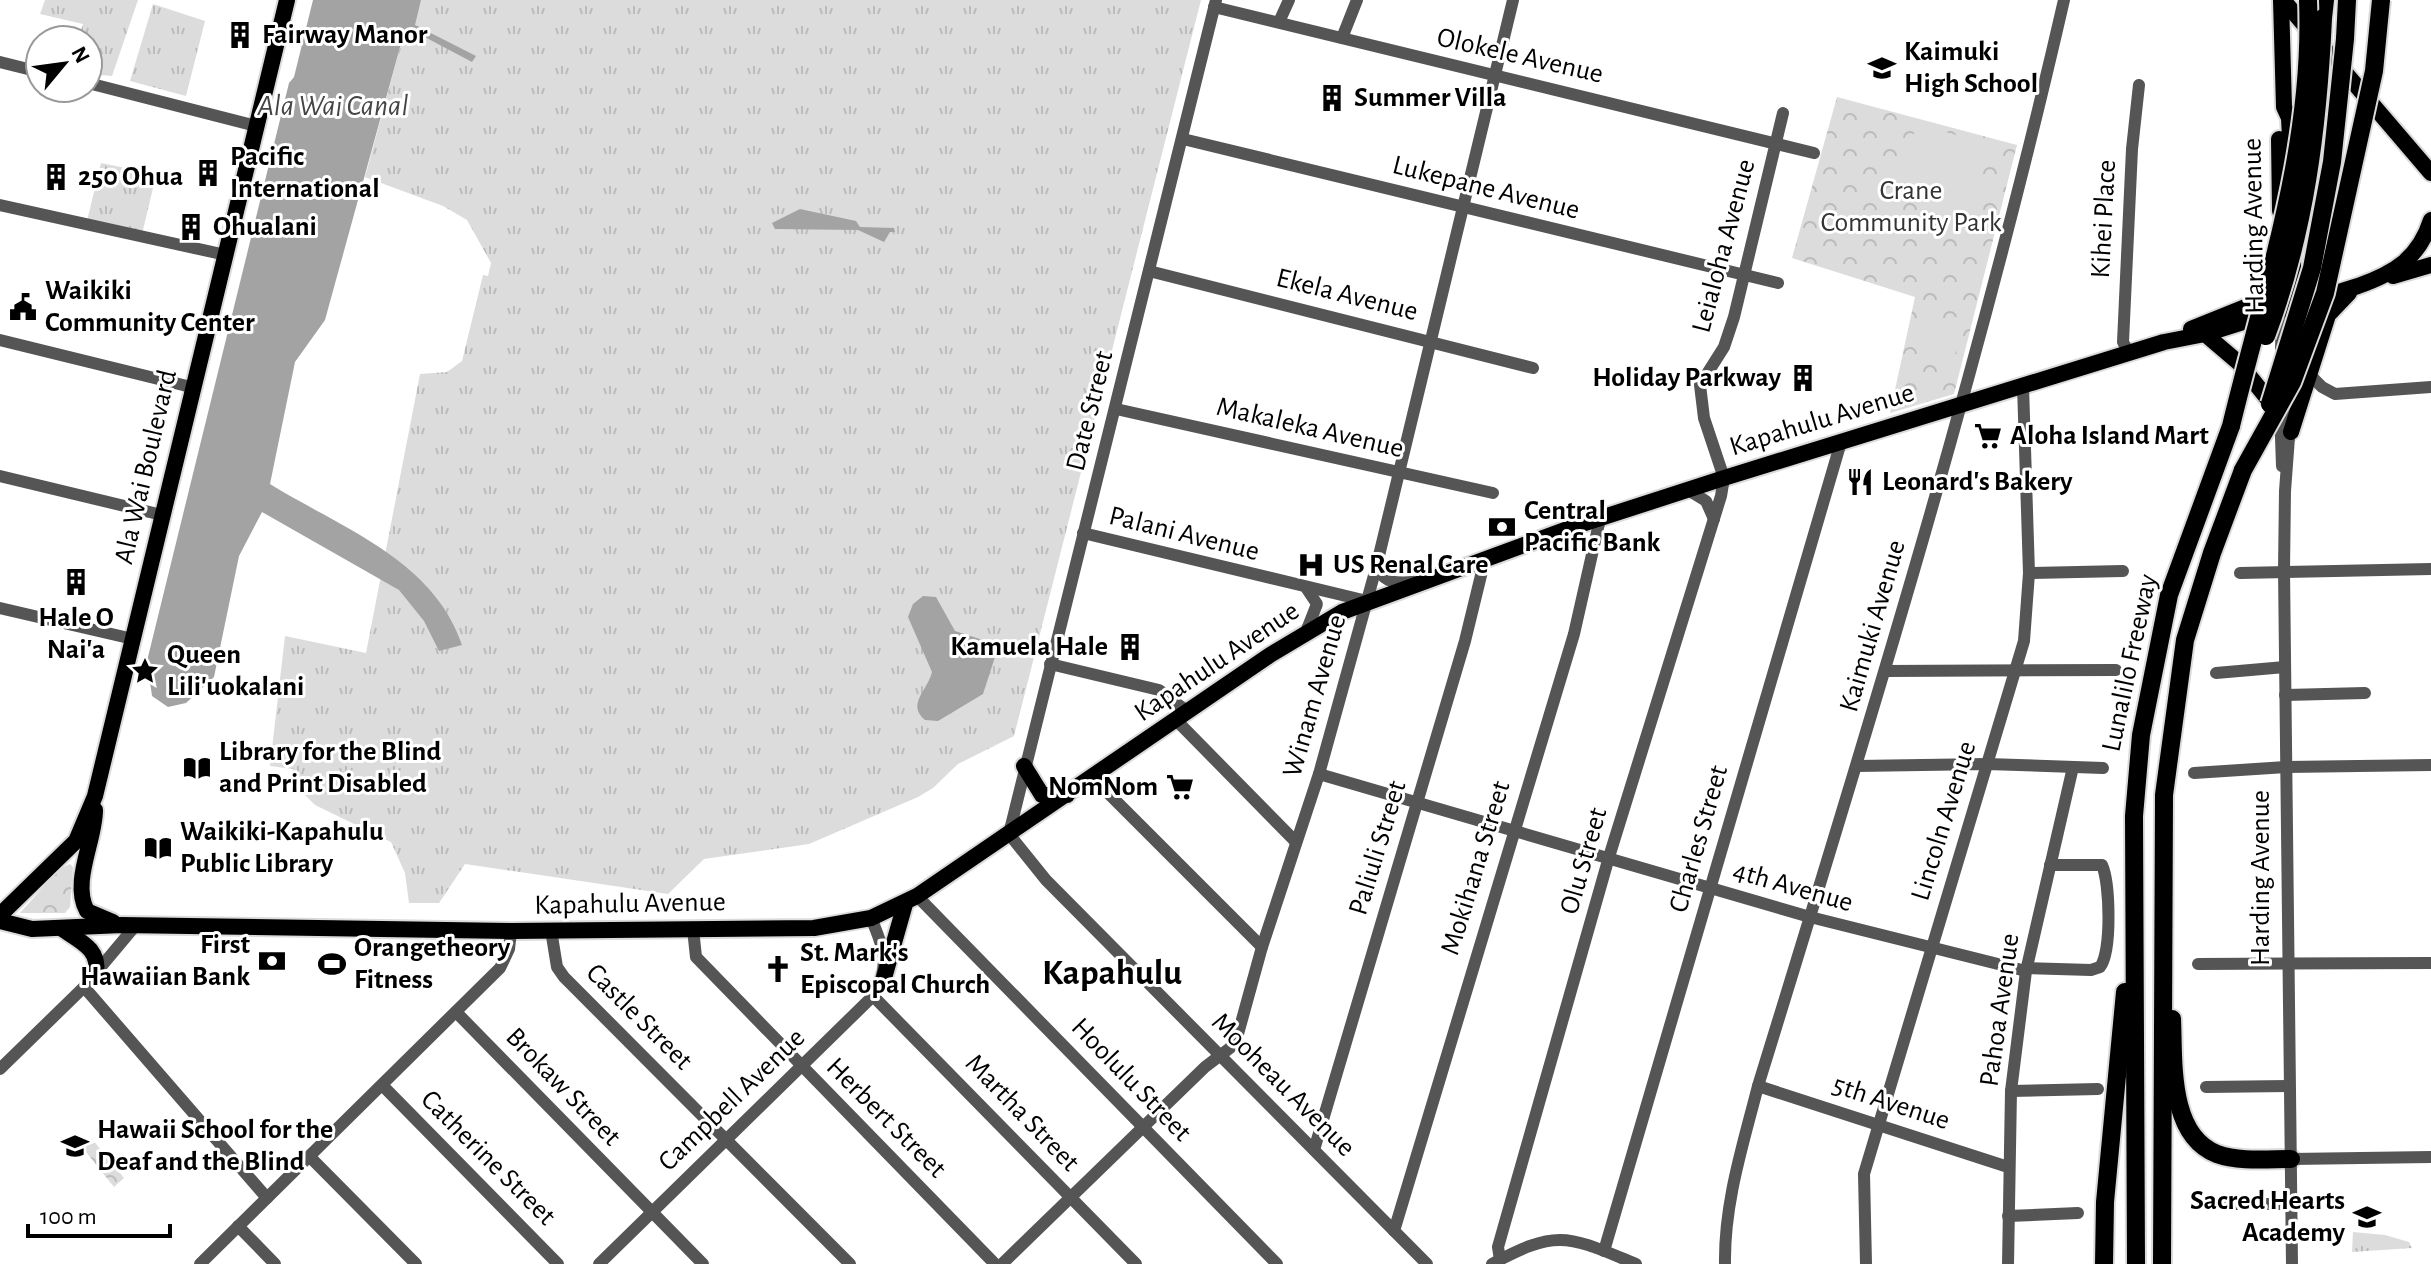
<svg xmlns="http://www.w3.org/2000/svg" width="2431" height="1264" viewBox="0 0 2431 1264" font-family="'Alegreya Sans',sans-serif">
<style>
.grass{fill:url(#grass-tufts)}
.park{fill:url(#park-crowns)}
.pitch{fill:#dcdcdc}
.water{fill:#a3a3a3}
.lines{fill:none;stroke-linecap:round;stroke-linejoin:round}
.major-casing{stroke:#dbdbdb;stroke-width:20}
.highway-casing{stroke:#dbdbdb;stroke-width:22}
.minor{stroke:#555;stroke-width:12}
.major{stroke:#000;stroke-width:16}
.highway{stroke:#000;stroke-width:18}
.highway-bridge-casing{stroke:#dbdbdb;stroke-width:22;stroke-linecap:butt}
.highway-bridge{stroke:#000;stroke-width:18}
.labels{text-anchor:middle;dominant-baseline:central;stroke-width:6;stroke-linejoin:round;paint-order:stroke}
.poi-label{font-size:28px;font-weight:bold;fill:#000;stroke:#fff;text-anchor:start}
.street-label{font-size:28px;fill:#000;stroke:#fff}
.park-label{font-size:28px;fill:#333;stroke:#fff}
.water-label{font-size:30px;font-style:italic;fill:#444;stroke:#fff}
.district-label{font-size:36px;font-weight:bold;fill:#000;stroke:#fff}
</style>
<defs>
<pattern id="grass-tufts" width="24" height="20" patternUnits="userSpaceOnUse" patternTransform="scale(2)"><rect width="24" height="20" fill="#dcdcdc"/><path d="M3 7l-1-3M5 7V3M7 7l1-3M15 17l-1-3M17 17v-4M19 17l1-3" fill="none" stroke="#bbb"/></pattern>
<pattern id="park-crowns" width="20" height="18" patternUnits="userSpaceOnUse" patternTransform="scale(2)"><rect width="20" height="18" fill="#dcdcdc"/><path d="M2 6a3 3 0 1 1 6 0M12 15a3 3 0 1 1 6 0" fill="none" stroke="#bbb"/></pattern>
</defs>
<rect width="100%" height="100%" fill="#fff"/>
<!-- grass -->
<g class="grass">
<polygon points="45,0 138,0 112,76 90,74 97,51 88,48 88,40 78,40 83,24 40,14"/>
<polygon points="421,0 1201,0 1014,736 958,764 933,788 918,797 809,844 704,859 668,894 465,864 439,903 409,903 405,873 391,842 315,805 306,796 293,769 270,766 285,636 366,653 420,374 447,372 462,361 483,275 488,276 491,263 467,220 443,206 365,177 402,40 414,24"/>
<polygon points="153,4 205,21 186,96 130,81"/>
<polygon points="101,163 145,172 145,176 155,180 142,234 87,221"/>
<polygon points="2353,1232 2385,1235 2409,1242 2412,1248 2352,1252"/>
</g>
<!-- park -->
<g class="park">
<polygon points="1837,97 2017,145 1954,394 1890,413 1915,297 1792,258"/>
<polygon points="70,864 73,867 70,907 65,913 20,913 59,869"/>
<polygon points="92,1139 124,1178 114,1187 82,1147"/>
</g>
<!-- pitch -->
<g class="pitch">
<polygon points="1917,123 1991,146 1969,218 1895,198"/>
<polygon points="1921,307 1943,313 1933,350 1911,345"/>
<polygon points="1947,315 1968,320 1954,357 1937,352"/>
</g>
<!-- water -->
<g class="water">
<path d="M313 0H421L415 25 476 56 472 62 421 35 405 36 402 40 325 320 295 362 270 484C341 528 433 559 462 645L439 651 424 621 399 590 262 512 239 556 214 677 186 703 168 707 152 696 147 661 289 83 294 77Z"/>
<polygon points="800,209 856,221 860,227 894,228 895,232 890,232 884,242 858,230 775,229 772,223"/>
<path d="M923 596 936 597 955 631 986 641 995 657 983 694 938 721 925 720C906 704 928 690 932 672L908 617 913 604Z"/>
</g>
<g class="lines">
<!-- major casing -->
<g class="major-casing">
<g id="major">
<polyline points="2281,0 2284,107 2289,118 2291,157"/>
<polyline points="2283,0 2431,173"/>
<polyline points="2279,139 2280,211"/>
<polyline points="2293,260 2294,306"/>
<polyline points="2393,276 2431,265"/>
<polyline points="2191,329 2268,298 2274,299"/>
<polyline points="2205,334 2239,363 2275,408"/>
<polyline points="2291,432 2328,315 2349,293"/>
<polyline points="1024,766 1042,795 1067,795"/>
<path d="M95 810C95 841 71 882 87 911L113 922"/>
<polyline points="0,915 76,841 95,796 287,0"/>
<path d="M0 921 32 929 122 925 511 931 814 928 871 918 917 896 1270 655 1342 612 1573 527 1724 478 2164 342 2205 334 2358 286C2395 273 2419 258 2431 220"/>
<path d="M61 928C79 941 100 948 96 973"/>
<polyline points="884,978 905,904"/>
</g>
</g>
<!-- highway casing -->
<g class="highway-casing">
<g id="highway">
<polyline points="2323,18 2325,0"/>
<polyline points="2345,39 2347,0"/>
<path d="M2172 1019C2174 1060 2168 1135 2217 1154 2239 1162 2268 1159 2291 1159"/>
<polyline points="2104,1264 2105,1202 2125,992"/>
<polyline points="2136,1264 2134,816 2141,735 2169,595 2231,426"/>
<polyline points="2162,1264 2164,795 2185,640 2212,553 2243,470"/>
</g>
</g>
<!-- minor -->
<g class="minor">
<polyline points="1216,0 1009,834 1046,880 1427,1264"/>
<polyline points="1214,7 1814,153"/>
<polyline points="1279,22 1289,0"/>
<polyline points="1342,38 1357,0"/>
<polyline points="0,62 40,72"/>
<polyline points="88,83 256,126"/>
<polyline points="1183,139 1778,283"/>
<polyline points="0,205 226,255"/>
<polyline points="1149,271 1533,368"/>
<polyline points="0,340 191,387"/>
<polyline points="2281,351 2282,310"/>
<polyline points="2129,353 2123,342 2132,149 2139,85"/>
<polyline points="2304,369 2322,387 2335,394 2431,387"/>
<polyline points="1116,409 1493,493"/>
<polyline points="2280,409 2282,466"/>
<polyline points="0,476 162,515"/>
<polyline points="1688,490 1706,501 1714,519"/>
<polyline points="1083,533 1367,601"/>
<path d="M1376 568C1387 584 1396 583 1414 582"/>
<polyline points="2029,573 2123,571"/>
<polyline points="2240,573 2431,569"/>
<polyline points="0,608 133,639"/>
<polyline points="1306,632 1317,604 1307,589"/>
<polyline points="1050,664 1159,690 1188,712"/>
<polyline points="1885,671 2116,670"/>
<polyline points="2216,673 2285,667"/>
<polyline points="2285,695 2365,693"/>
<polyline points="1176,720 1295,841"/>
<polyline points="1857,766 1987,764 2103,768"/>
<polyline points="2194,773 2286,767 2431,765"/>
<polyline points="1319,774 1810,917 2026,971"/>
<polyline points="1093,778 1262,947"/>
<polyline points="917,896 1277,1264"/>
<polyline points="693,929 696,957 995,1264"/>
<polyline points="551,930 557,967 564,977 850,1264"/>
<polyline points="2198,964 2431,963"/>
<path d="M2027 968 2091 970 2100 967C2112 952 2110 883 2102 865H2050"/>
<polyline points="84,987 267,1198"/>
<polyline points="873,996 1136,1264"/>
<polyline points="456,1012 703,1264"/>
<polyline points="0,1069 84,987 136,925"/>
<polyline points="383,1086 558,1264"/>
<polyline points="1758,1086 2008,1167"/>
<polyline points="2206,1087 2289,1086"/>
<polyline points="2011,1091 2098,1089"/>
<polyline points="1314,1150 1465,641 1485,559"/>
<polyline points="310,1157 416,1264"/>
<polyline points="2291,1159 2431,1157"/>
<polyline points="2207,1204 2292,1204"/>
<polyline points="2008,1216 2078,1213"/>
<polyline points="238,1226 275,1264"/>
<polyline points="1394,1231 1574,634 1600,519"/>
<polyline points="1604,1251 1841,442"/>
<polyline points="1500,1260 1498,1247 1609,857 1721,496 1724,478 1704,418 1700,385 1724,347 1734,317 1783,113"/>
<polyline points="200,1264 500,968 509,949 511,931"/>
<path d="M599 1264 873 996C891 967 884 948 871 918"/>
<polyline points="1002,1264 1205,1067 1230,1048 1238,1034 1262,947 1319,774 1376,568 1513,0"/>
<path d="M1492 1264C1558 1228 1568 1236 1636 1264"/>
<path d="M1725 1264C1724 1203 1743 1145 1758 1086 1869 726 1980 367 2064 0"/>
<polyline points="1866,1264 1864,1174 2024,641 2029,573 2023,386"/>
<polyline points="2008,1264 2011,1091 2026,971 2073,767"/>
<polyline points="2292,1264 2284,570 2285,491 2293,384"/>
</g>
<!-- major -->
<use href="#major" class="major"/>
<!-- highway -->
<use href="#highway" class="highway"/>
<!-- highway-bridge casing -->
<g class="highway-bridge-casing">
<g id="highway-bridge">
<path d="M2266 336C2305 233 2318 127 2323 18"/>
<polyline points="2270,404 2312,268 2332,162 2345,39"/>
<path d="M2231 426C2265 285 2314 147 2308 0"/>
<polyline points="2243,470 2292,382 2325,293 2374,71 2381,0"/>
</g>
</g>
<!-- highway-bridge -->
<use href="#highway-bridge" class="highway-bridge"/>
</g>
<!-- icons -->
<defs>
<g id="building-bare" transform="scale(2.16)"><path d="M-4-6H4V6H1V3H-1V6H-4ZM-2.5-4.3h1.7v1.8h-1.7ZM.8-4.3h1.7v1.8H.8ZM-2.5-1h1.7V.8h-1.7ZM.8-1h1.7V.8H.8Z" fill="#000" stroke="#fff" stroke-width="2.5" paint-order="stroke"/></g>
<g id="school-bare" transform="scale(2.16)"><path d="M0-5L7-2L0 1L-7-2ZM-4 1L0 2.5L4 1V4Q0 6-4 4Z" fill="#000" stroke="#fff" stroke-width="2.5" paint-order="stroke"/></g>
<g id="civic-bare" transform="scale(2.16)"><path d="M-.6-6.5H3V-4.5H.6V-3L4-1V1h2V6H-6V1h2V-1L-.6-3ZM-1.2 2.5V6h2.4V2.5Z" fill="#000" stroke="#fff" stroke-width="2.5" paint-order="stroke"/></g>
<g id="supermarket-bare" transform="scale(2.16)"><path d="M-6-5.5h2.5l.6 2H6L4.5 2H-2.5L-4.4-4H-6ZM-1.5 3.2a1.3 1.3 0 1 0 .1 0ZM3 3.2a1.3 1.3 0 1 0 .1 0Z" fill="#000" stroke="#fff" stroke-width="2.5" paint-order="stroke"/></g>
<g id="restaurant-bare" transform="scale(2.16)"><path d="M-5-6h1v4h1v-4h1v4h1v-4h1v5L-1.5 .5V6h-2V.5L-5-1ZM5-6V6H3V1.5H1.5Q1.5-4 5-6Z" fill="#000" stroke="#fff" stroke-width="2.5" paint-order="stroke"/></g>
<g id="bank-bare" transform="scale(2.16)"><path d="M-6-4H6V4H-6ZM0-2.3a2.3 2.3 0 1 0 0 4.6a2.3 2.3 0 1 0 0-4.6Z" fill="#000" stroke="#fff" stroke-width="2.5" paint-order="stroke"/></g>
<g id="hospital-bare" transform="scale(2.16)"><path d="M-5-5h3v3.5h4V-5h3V5h-3V1.5h-4V5h-3Z" fill="#000" stroke="#fff" stroke-width="2.5" paint-order="stroke"/></g>
<g id="sight-bare" transform="scale(2.16)"><path d="M0-6L1.8-2.2L6-1.7L2.9 1.2L3.7 5.4L0 3.3L-3.7 5.4L-2.9 1.2L-6-1.7L-1.8-2.2Z" fill="#000" stroke="#fff" stroke-width="2.5" paint-order="stroke"/></g>
<g id="library-bare" transform="scale(2.16)"><path d="M-6-4Q-3-5.5-.7-3.5V5Q-3 3-6 4ZM6-4Q3-5.5 .7-3.5V5Q3 3 6 4Z" fill="#000" stroke="#fff" stroke-width="2.5" paint-order="stroke"/></g>
<g id="stadium-bare" transform="scale(2.16)"><path d="M0-5a6.5 5 0 1 0 0 10a6.5 5 0 1 0 0-10ZM-3.5-1.8h7v3.6h-7Z" fill="#000" stroke="#fff" stroke-width="2.5" paint-order="stroke"/></g>
<g id="church-bare" transform="scale(2.16)"><path d="M-1.2-6h2.4v3.5h3.3v2.4h-3.3V6h-2.4V-.1h-3.3v-2.4h3.3Z" fill="#000" stroke="#fff" stroke-width="2.5" paint-order="stroke"/></g>
</defs>
<g fill-rule="evenodd">
<use href="#building-bare" x="240" y="35"/>
<use href="#school-bare" x="1882" y="68"/>
<use href="#building-bare" x="1332" y="98"/>
<use href="#building-bare" x="208" y="173"/>
<use href="#building-bare" x="56" y="177"/>
<use href="#building-bare" x="191" y="227"/>
<use href="#civic-bare" x="23" y="307"/>
<use href="#building-bare" x="1803" y="378"/>
<use href="#supermarket-bare" x="1988" y="436"/>
<use href="#restaurant-bare" x="1860" y="482"/>
<use href="#bank-bare" x="1502" y="527"/>
<use href="#hospital-bare" x="1311" y="565"/>
<use href="#building-bare" x="76" y="582"/>
<use href="#building-bare" x="1130" y="647"/>
<use href="#sight-bare" x="145" y="671"/>
<use href="#library-bare" x="197" y="768"/>
<use href="#supermarket-bare" x="1180" y="787"/>
<use href="#library-bare" x="158" y="848"/>
<use href="#bank-bare" x="272" y="961"/>
<use href="#stadium-bare" x="332" y="964"/>
<use href="#church-bare" x="778" y="969"/>
<use href="#school-bare" x="75" y="1146"/>
<use href="#school-bare" x="2367" y="1217"/>
</g>
<g class="labels">
<!-- poi labels -->
<g class="poi-label">
<text x="262" y="35">Fairway Manor</text>
<text x="1904" y="52">Kaimuki<tspan x="1904" dy="32">High School</tspan></text>
<text x="1354" y="98">Summer Villa</text>
<text x="230" y="157">Pacific<tspan x="230" dy="32">International</tspan></text>
<text x="78" y="177">250 Ohua</text>
<text x="213" y="227">Ohualani</text>
<text x="45" y="291">Waikiki<tspan x="45" dy="32">Community Center</tspan></text>
<text x="1781" y="378" text-anchor="end">Holiday Parkway</text>
<text x="2010" y="436">Aloha Island Mart</text>
<text x="1882" y="482">Leonard's Bakery</text>
<text x="1524" y="511">Central<tspan x="1524" dy="32">Pacific Bank</tspan></text>
<text x="1333" y="565">US Renal Care</text>
<text x="76" y="618" text-anchor="middle">Hale O<tspan x="76" dy="32">Nai'a</tspan></text>
<text x="1108" y="647" text-anchor="end">Kamuela Hale</text>
<text x="167" y="655">Queen<tspan x="167" dy="32">Lili'uokalani</tspan></text>
<text x="219" y="752">Library for the Blind<tspan x="219" dy="32">and Print Disabled</tspan></text>
<text x="1158" y="787" text-anchor="end">NomNom</text>
<text x="180" y="832">Waikiki-Kapahulu<tspan x="180" dy="32">Public Library</tspan></text>
<text x="250" y="945" text-anchor="end">First<tspan x="250" dy="32">Hawaiian Bank</tspan></text>
<text x="354" y="948">Orangetheory<tspan x="354" dy="32">Fitness</tspan></text>
<text x="800" y="953">St. Mark's<tspan x="800" dy="32">Episcopal Church</tspan></text>
<text x="97" y="1130">Hawaii School for the<tspan x="97" dy="32">Deaf and the Blind</tspan></text>
<text x="2345" y="1201" text-anchor="end">Sacred Hearts<tspan x="2345" dy="32">Academy</tspan></text>
</g>
<!-- street labels -->
<g class="street-label">
<text transform="translate(1520 56) rotate(13)">Olokele Avenue</text>
<text transform="translate(1486 188) rotate(14)">Lukepane Avenue</text>
<text transform="translate(2104 219) rotate(-87)">Kihei Place</text>
<text transform="translate(2254 226) rotate(-91)">Harding Avenue</text>
<text transform="translate(1724 246) rotate(-75)">Leialoha Avenue</text>
<text transform="translate(1347 295) rotate(14)">Ekela Avenue</text>
<text transform="translate(1090 411) rotate(-76)">Date Street</text>
<text transform="translate(1822 420) rotate(-17)">Kapahulu Avenue</text>
<text transform="translate(1310 428) rotate(13)">Makaleka Avenue</text>
<text transform="translate(146 467) rotate(-77)">Ala Wai Boulevard</text>
<text transform="translate(1184 534) rotate(14)">Palani Avenue</text>
<text transform="translate(1873 626) rotate(-74)">Kaimuki Avenue</text>
<text transform="translate(1217 662) rotate(-34)">Kapahulu Avenue</text>
<text transform="translate(2130 663) rotate(-78)">Lunalilo Freeway</text>
<text transform="translate(1315 696) rotate(-74)">Winam Avenue</text>
<text transform="translate(1944 821) rotate(-73)">Lincoln Avenue</text>
<text transform="translate(1699 839) rotate(-74)">Charles Street</text>
<text transform="translate(1378 848) rotate(-73)">Paliuli Street</text>
<text transform="translate(1584 861) rotate(-74)">Olu Street</text>
<text transform="translate(1476 868) rotate(-73)">Mokihana Street</text>
<text transform="translate(2261 878) rotate(-90)">Harding Avenue</text>
<text transform="translate(1793 887) rotate(16)">4th Avenue</text>
<text transform="translate(630 904) rotate(-1)">Kapahulu Avenue</text>
<text transform="translate(2000 1010) rotate(-82)">Pahoa Avenue</text>
<text transform="translate(639 1017) rotate(45)">Castle Street</text>
<text transform="translate(1131 1080) rotate(46)">Hoolulu Street</text>
<text transform="translate(1283 1085) rotate(45)">Mooheau Avenue</text>
<text transform="translate(563 1087) rotate(46)">Brokaw Street</text>
<text transform="translate(732 1100) rotate(-44)">Campbell Avenue</text>
<text transform="translate(1891 1103) rotate(18)">5th Avenue</text>
<text transform="translate(1022 1113) rotate(46)">Martha Street</text>
<text transform="translate(886 1118) rotate(45)">Herbert Street</text>
<text transform="translate(488 1158) rotate(45)">Catherine Street</text>
</g>
<!-- park labels -->
<g class="park-label">
<text x="1911" y="191">Crane<tspan x="1911" dy="32">Community Park</tspan></text>
</g>
<!-- water labels -->
<g class="water-label">
<text x="333" y="106">Ala Wai Canal</text>
</g>
<!-- district labels -->
<g class="district-label">
<text x="1112" y="973">Kapahulu</text>
</g>
</g>
<!-- north arrow -->
<g transform="translate(64 64) rotate(61)"><circle r="38" fill="#ffffff" stroke="#999999" stroke-width="2"/>
<path d="M0-6L14 30L0 20L-14 30Z" fill="#000000"/>
<text y="-12" font-size="22" font-weight="bold" text-anchor="middle" fill="#000000">N</text>
</g>
<!-- scale -->
<path d="M28 1224v12h142v-12" fill="none" stroke="#000000" stroke-width="4"/>
<text x="40" y="1224" font-size="24" fill="#000000" stroke="#ffffff" stroke-width="6" paint-order="stroke">100 m</text>
</svg>
